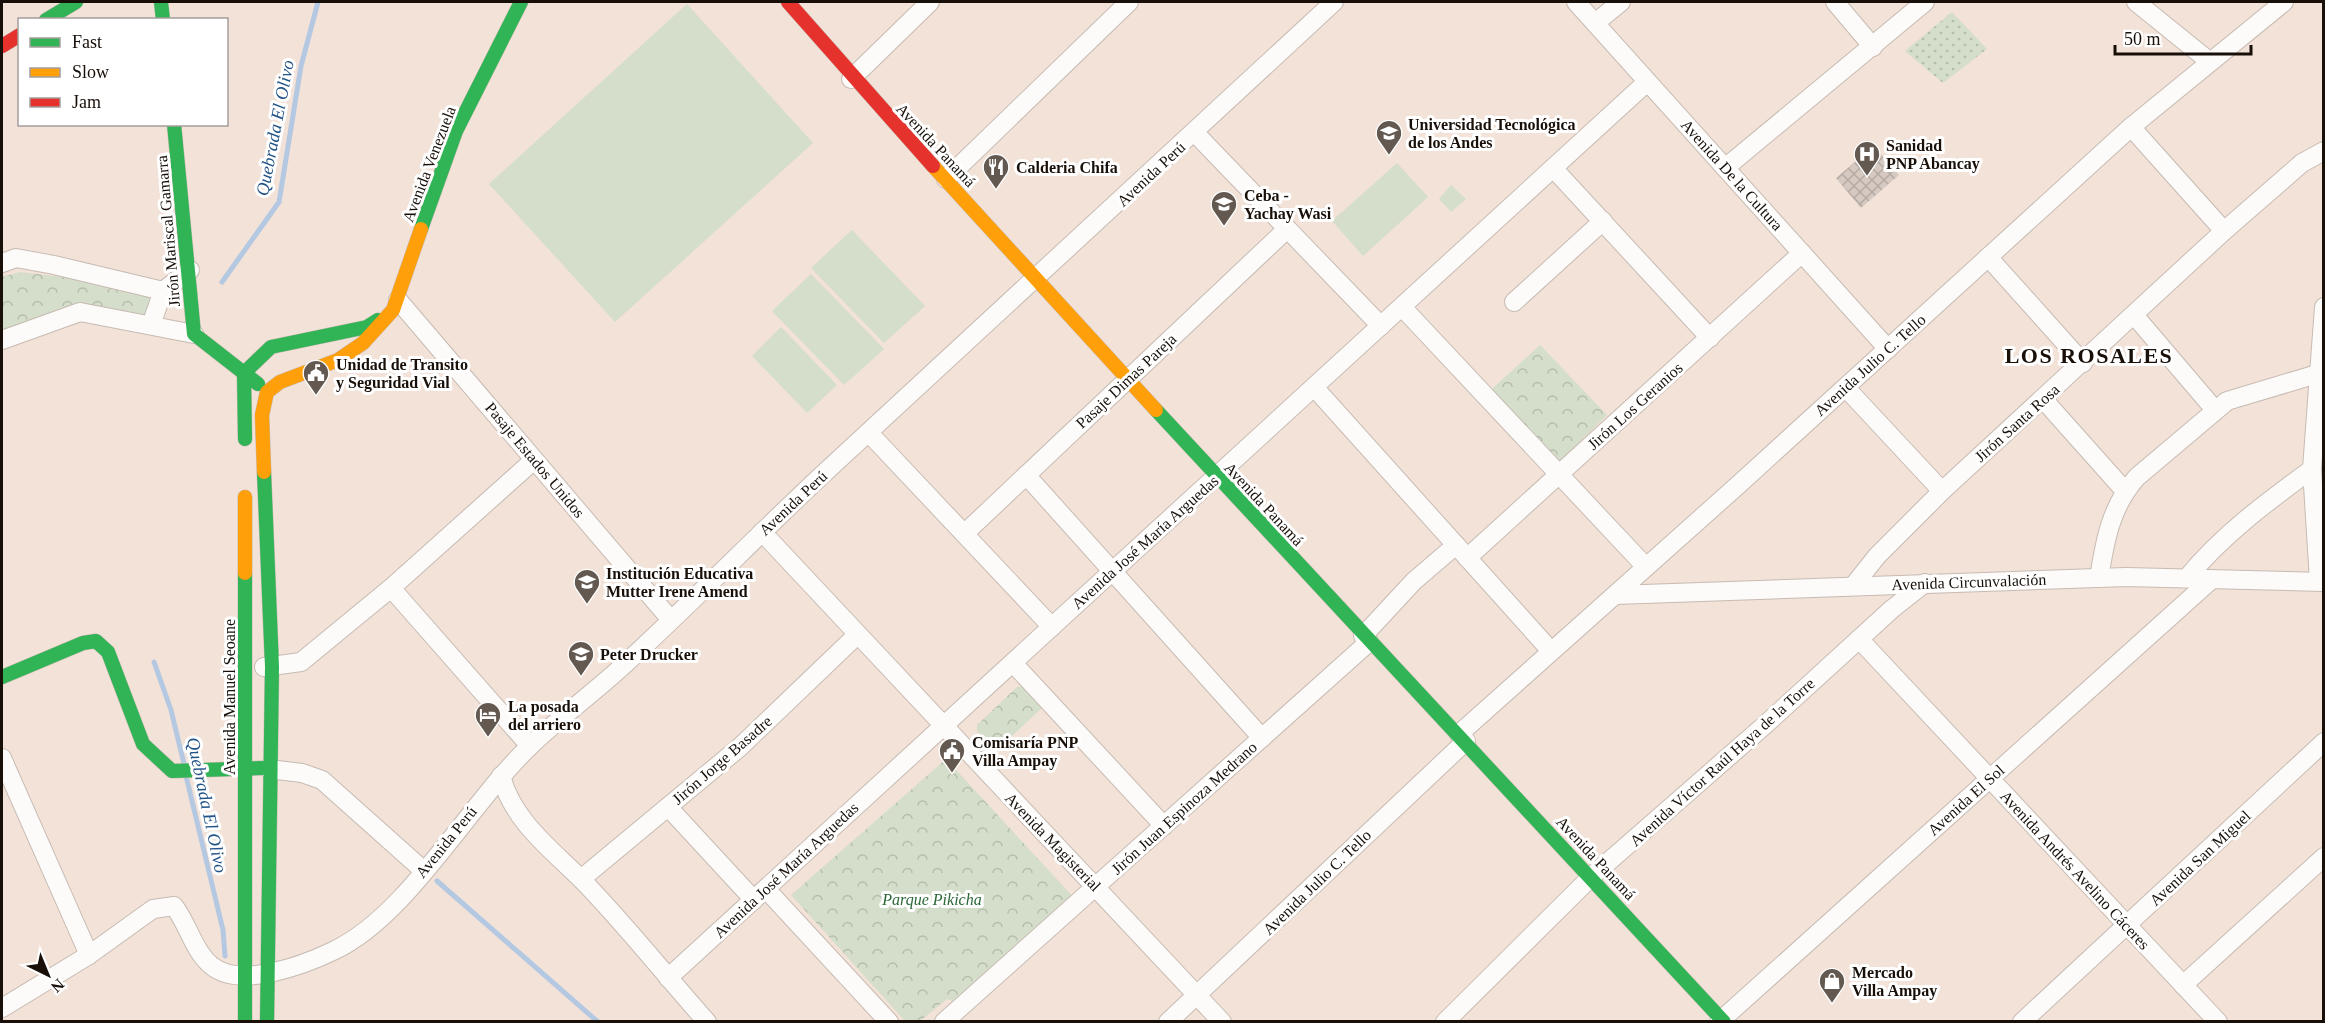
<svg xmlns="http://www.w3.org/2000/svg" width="2325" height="1023" viewBox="0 0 2325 1023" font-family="'Times New Roman',serif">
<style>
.grass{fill:url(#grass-dots)}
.park{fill:url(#park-crowns)}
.garden{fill:#d4deca}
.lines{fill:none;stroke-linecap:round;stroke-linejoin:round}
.stream{stroke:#b4c8e2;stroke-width:5}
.building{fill:url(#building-cross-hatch)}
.street-casing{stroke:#c7bbb3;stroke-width:20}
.fast-casing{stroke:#c7bbb3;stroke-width:15}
.slow-casing{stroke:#c7bbb3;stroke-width:15}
.jam-casing{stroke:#c7bbb3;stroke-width:15}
.street{stroke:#fdfbf9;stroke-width:18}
.fast{stroke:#30b455;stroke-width:14}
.slow{stroke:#ff9f0a;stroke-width:14}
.jam{stroke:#e5322d;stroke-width:14}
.labels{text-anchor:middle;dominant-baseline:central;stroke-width:6;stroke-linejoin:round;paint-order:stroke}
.poi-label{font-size:16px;font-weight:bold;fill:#180f09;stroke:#fff;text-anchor:start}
.street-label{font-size:16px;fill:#180f09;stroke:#fff}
.park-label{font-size:16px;font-style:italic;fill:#2a6736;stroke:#fff}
.water-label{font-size:18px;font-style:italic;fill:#235488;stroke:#fff}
.district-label{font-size:22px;font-weight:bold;letter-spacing:1.5px;fill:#180f09;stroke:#fff}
</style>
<defs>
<pattern id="grass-dots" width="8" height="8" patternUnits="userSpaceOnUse" patternTransform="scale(1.5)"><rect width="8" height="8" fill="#d4deca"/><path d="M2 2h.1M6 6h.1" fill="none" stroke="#b5bdac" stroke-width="1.8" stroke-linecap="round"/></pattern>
<pattern id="park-crowns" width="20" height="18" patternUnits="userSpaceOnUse" patternTransform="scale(1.5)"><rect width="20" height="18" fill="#d4deca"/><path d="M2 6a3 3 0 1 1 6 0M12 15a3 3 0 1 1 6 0" fill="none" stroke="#b5bdac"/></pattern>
<pattern id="building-cross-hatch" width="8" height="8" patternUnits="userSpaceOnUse" patternTransform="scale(1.5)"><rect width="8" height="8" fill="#d5c9c1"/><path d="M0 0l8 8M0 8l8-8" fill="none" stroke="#b6aba4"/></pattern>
</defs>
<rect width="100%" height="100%" fill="#f2e2d8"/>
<!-- grass -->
<polygon class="grass" points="1952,12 1987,49 1943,83 1905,51"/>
<!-- park -->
<g class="park">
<polygon points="20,272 80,279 155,297 148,318 103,308 2,331 2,277"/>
<polygon points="1540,345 1607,415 1556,465 1492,389"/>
<polygon points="1025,686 1044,706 995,752 977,731 977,725 1017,687"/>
<polygon points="946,759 1077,901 958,1003 947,999 920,1021 906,1022 791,895"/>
</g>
<!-- garden -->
<g class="garden">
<polygon points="687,4 813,143 615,322 489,184"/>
<polygon points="1397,163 1428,197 1363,256 1332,221"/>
<polygon points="1451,185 1466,199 1451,212 1439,199"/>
<polygon points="852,230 925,306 884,343 811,268"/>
<polygon points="811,274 884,349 844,385 772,311"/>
<polygon points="781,327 837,385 807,413 752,356"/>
</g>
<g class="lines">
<!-- stream -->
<g class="stream">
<polyline points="222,282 279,202 301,66 318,2"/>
<polyline points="154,662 171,710 184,764"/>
<polyline points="186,776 223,930 225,956"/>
<polyline points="437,881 598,1022"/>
</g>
</g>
<!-- building -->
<polygon class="building" points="1874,146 1899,175 1861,208 1836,178"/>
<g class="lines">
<!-- street casing -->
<g class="street-casing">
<g id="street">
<polyline points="1576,2 1888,349"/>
<polyline points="1835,2 1873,47"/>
<polyline points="2136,2 2209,61"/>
<polyline points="1595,23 1621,2"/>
<polyline points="851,79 930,2"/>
<polyline points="2131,127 2224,231"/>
<polyline points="1195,133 1381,326"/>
<polyline points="1553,168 1710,338"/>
<polyline points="1725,168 1925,2"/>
<polyline points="946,179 1129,2"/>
<polyline points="1988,257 2083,363"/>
<polyline points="2,263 16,258 54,265 163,291"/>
<polyline points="398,300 671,620"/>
<polyline points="1514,302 1603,221"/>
<polyline points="1402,307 1646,567"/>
<polyline points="2134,315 2215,410"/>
<polyline points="151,325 163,291 190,270"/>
<polyline points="2,340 80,312 194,334"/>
<polyline points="1314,387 1551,651"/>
<polyline points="1846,388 1942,491"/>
<polyline points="2043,399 2125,491"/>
<polyline points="869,433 1052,627"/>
<polyline points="1026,475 1262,738"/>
<polyline points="762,532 1222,1022"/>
<polyline points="965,533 1287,229"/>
<polyline points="1467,558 1802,253"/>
<path d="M2099 578C2105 540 2111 506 2137 477L2227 401 2317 374"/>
<path d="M2187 578C2221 536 2268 501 2312 469"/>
<polyline points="2319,581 2312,469 2324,307"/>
<polyline points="1854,585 1877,556 1942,491 2224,231 2302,163 2324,151"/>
<polyline points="391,588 530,746"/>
<polyline points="1615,595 2126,577 2324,582"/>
<polyline points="1363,636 1414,581 1456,545"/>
<polyline points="1859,639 2218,1022"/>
<polyline points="1013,663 1164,826"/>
<polyline points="264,667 301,662 391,588 534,460"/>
<polyline points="1459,734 1737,486 2131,127 2284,2"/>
<polyline points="2,758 89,955"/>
<polyline points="269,769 302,773 322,780 424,871"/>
<path d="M501 776C513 821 551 849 582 880 626 925 665 975 707 1022"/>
<polyline points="668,807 754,900"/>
<polyline points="581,879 740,747 857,635"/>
<polyline points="766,889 889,1022"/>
<polyline points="668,978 1647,82"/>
<polyline points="2183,985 2324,857"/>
<path d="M2 1008 89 955 153 909 174 906C188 924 194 952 212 966 240 989 304 965 333 951 407 917 469 804 530 746 560 717 595 692 626 663 692 602 755 538 821 476 992 317 1164 160 1334 2"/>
<polyline points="944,1022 1369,642"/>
<polyline points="1168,1022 1466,741"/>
<polyline points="1445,1022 1591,877 1766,724 1892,609 1925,583"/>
<polyline points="1719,1022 2212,579"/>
<polyline points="2022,1022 2324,742"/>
</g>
</g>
<!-- fast casing -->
<g class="fast-casing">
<g id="fast">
<polyline points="161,2 163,20"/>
<polyline points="46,20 76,2"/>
<polyline points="174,124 194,334 258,384"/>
<polyline points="421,229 456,131 521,2"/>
<polyline points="1156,410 1724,1022"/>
<polyline points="245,439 244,373 271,347 367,327 378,320"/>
<polyline points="264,472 272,667 267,1022"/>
<polyline points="245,573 245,1022"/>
<polyline points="2,677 83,643 96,641 108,652 143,744 172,771 262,768"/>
</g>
</g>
<!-- slow casing -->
<g class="slow-casing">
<g id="slow">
<polyline points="933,166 1156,410"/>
<polyline points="264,472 262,415 267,392 280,382 338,360 363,343 393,310 421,229"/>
<polyline points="245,497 245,573"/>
</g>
</g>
<!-- jam casing -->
<g class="jam-casing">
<g id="jam">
<polyline points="788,2 933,166"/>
<polyline points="2,46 20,35"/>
</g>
</g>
<!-- street -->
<use href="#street" class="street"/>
<!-- fast -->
<use href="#fast" class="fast"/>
<!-- slow -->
<use href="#slow" class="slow"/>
<!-- jam -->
<use href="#jam" class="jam"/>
</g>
<!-- icons -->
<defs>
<g id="university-pin" transform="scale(1.35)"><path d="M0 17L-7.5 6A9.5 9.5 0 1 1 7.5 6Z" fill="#645951" stroke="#fff"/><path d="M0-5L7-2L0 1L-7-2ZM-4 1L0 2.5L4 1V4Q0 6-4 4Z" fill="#fff"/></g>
<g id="hospital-pin" transform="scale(1.35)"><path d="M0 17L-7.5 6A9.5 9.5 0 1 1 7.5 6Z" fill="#645951" stroke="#fff"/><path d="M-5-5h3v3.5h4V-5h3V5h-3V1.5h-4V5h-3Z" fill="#fff"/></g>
<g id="restaurant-pin" transform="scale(1.35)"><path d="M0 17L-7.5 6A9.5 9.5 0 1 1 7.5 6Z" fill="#645951" stroke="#fff"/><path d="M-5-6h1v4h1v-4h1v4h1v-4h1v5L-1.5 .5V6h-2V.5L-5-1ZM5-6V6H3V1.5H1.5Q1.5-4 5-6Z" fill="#fff"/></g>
<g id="school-pin" transform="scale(1.35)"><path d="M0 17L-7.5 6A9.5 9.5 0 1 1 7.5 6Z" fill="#645951" stroke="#fff"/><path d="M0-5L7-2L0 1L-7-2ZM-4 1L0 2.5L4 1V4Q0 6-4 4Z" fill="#fff"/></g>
<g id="civic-pin" transform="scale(1.35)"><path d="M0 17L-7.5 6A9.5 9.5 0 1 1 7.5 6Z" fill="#645951" stroke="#fff"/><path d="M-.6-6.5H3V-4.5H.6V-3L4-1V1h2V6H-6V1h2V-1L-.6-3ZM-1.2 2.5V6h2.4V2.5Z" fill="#fff"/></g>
<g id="hotel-pin" transform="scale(1.35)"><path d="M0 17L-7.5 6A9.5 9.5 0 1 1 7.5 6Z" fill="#645951" stroke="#fff"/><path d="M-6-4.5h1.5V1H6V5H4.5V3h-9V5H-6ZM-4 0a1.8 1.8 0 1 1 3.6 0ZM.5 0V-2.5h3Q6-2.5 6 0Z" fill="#fff"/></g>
<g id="shop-pin" transform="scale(1.35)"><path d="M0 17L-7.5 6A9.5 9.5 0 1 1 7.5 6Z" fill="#645951" stroke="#fff"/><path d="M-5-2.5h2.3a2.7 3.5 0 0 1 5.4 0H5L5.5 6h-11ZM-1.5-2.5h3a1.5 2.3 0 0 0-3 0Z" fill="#fff"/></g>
</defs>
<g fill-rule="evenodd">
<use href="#university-pin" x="1389" y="133"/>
<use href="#hospital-pin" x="1867" y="154"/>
<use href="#restaurant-pin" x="996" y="167"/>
<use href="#school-pin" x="1224" y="204"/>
<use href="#civic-pin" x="316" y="373"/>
<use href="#school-pin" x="587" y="582"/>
<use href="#school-pin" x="581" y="654"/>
<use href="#hotel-pin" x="488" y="715"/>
<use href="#civic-pin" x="952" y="751"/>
<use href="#shop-pin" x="1832" y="981"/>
</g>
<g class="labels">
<!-- poi labels -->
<g class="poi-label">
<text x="1408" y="124">Universidad Tecnológica<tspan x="1408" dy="18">de los Andes</tspan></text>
<text x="1886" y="145">Sanidad<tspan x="1886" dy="18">PNP Abancay</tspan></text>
<text x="1016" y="167">Calderia Chifa</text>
<text x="1244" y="195">Ceba -<tspan x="1244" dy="18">Yachay Wasi</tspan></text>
<text x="336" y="364">Unidad de Transito<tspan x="336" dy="18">y Seguridad Vial</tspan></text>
<text x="606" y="573">Institución Educativa<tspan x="606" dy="18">Mutter Irene Amend</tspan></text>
<text x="600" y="654">Peter Drucker</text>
<text x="508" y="706">La posada<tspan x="508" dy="18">del arriero</tspan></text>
<text x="972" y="742">Comisaría PNP<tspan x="972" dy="18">Villa Ampay</tspan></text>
<text x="1852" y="972">Mercado<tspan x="1852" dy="18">Villa Ampay</tspan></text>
</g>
<!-- street labels -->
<g class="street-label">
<text transform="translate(936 145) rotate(47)">Avenida Panamá</text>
<text transform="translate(429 164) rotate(-69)">Avenida Venezuela</text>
<text transform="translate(1151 174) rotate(-43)">Avenida Perú</text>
<text transform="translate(1732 175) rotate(48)">Avenida De la Cultura</text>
<text transform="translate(168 231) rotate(-95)">Jirón Mariscal Gamarra</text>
<text transform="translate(1870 365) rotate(-42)">Avenida Julio C. Tello</text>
<text transform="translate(1126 381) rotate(-43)">Pasaje Dimas Pareja</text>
<text transform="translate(1635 406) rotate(-42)">Jirón Los Geranios</text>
<text transform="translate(2017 423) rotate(-42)">Jirón Santa Rosa</text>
<text transform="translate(535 460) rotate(50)">Pasaje Estados Unidos</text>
<text transform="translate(793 503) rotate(-43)">Avenida Perú</text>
<text transform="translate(1264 504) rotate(47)">Avenida Panamá</text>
<text transform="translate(1145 542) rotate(-42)">Avenida José María Arguedas</text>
<text transform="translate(1969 582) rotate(-2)">Avenida Circunvalación</text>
<text transform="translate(229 697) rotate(-90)">Avenida Manuel Seoane</text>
<text transform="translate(722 760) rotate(-41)">Jirón Jorge Basadre</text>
<text transform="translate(1722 762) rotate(-42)">Avenida Víctor Raúl Haya de la Torre</text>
<text transform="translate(1966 800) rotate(-42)">Avenida El Sol</text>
<text transform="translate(1184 808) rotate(-42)">Jirón Juan Espinoza Medrano</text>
<text transform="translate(446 842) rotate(-51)">Avenida Perú</text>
<text transform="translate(1053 842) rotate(46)">Avenida Magisterial</text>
<text transform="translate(1596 858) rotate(47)">Avenida Panamá</text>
<text transform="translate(2200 858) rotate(-43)">Avenida San Miguel</text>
<text transform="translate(786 870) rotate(-43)">Avenida José María Arguedas</text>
<text transform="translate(2075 870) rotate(47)">Avenida Andrés Avelino Cáceres</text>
<text transform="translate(1317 882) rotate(-44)">Avenida Julio C. Tello</text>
</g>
<!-- park labels -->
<g class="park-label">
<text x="932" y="899">Parque Pikicha</text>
</g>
<!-- water labels -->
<g class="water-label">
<text transform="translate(275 128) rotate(-79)">Quebrada El Olivo</text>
<text transform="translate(207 805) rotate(78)">Quebrada El Olivo</text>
</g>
<!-- district labels -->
<g class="district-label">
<text x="2089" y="355">LOS ROSALES</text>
</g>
</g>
<!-- border -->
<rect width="2325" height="1023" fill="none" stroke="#180f09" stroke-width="6"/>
<!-- legend -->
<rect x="18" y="18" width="210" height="108" fill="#ffffff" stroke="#a39f9d" stroke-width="1.5"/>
<rect x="30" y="38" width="30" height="9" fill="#30b455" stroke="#a39f9d" stroke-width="1.5"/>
<text x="72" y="48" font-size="18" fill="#180f09">Fast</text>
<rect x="30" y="68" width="30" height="9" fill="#ff9f0a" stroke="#a39f9d" stroke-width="1.5"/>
<text x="72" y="78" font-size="18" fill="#180f09">Slow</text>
<rect x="30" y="98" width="30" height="9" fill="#e5322d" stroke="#a39f9d" stroke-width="1.5"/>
<text x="72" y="108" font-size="18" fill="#180f09">Jam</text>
<!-- north arrow -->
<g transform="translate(48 975) rotate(137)" stroke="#ffffff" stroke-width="4.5" paint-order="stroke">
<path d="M0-4.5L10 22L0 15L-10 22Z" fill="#180f09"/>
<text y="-9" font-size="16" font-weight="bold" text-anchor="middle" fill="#180f09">N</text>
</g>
<!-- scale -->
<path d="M2115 45v9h136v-9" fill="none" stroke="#180f09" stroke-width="3"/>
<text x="2124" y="45" font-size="18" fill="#180f09" stroke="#ffffff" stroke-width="4.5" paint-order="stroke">50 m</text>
</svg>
